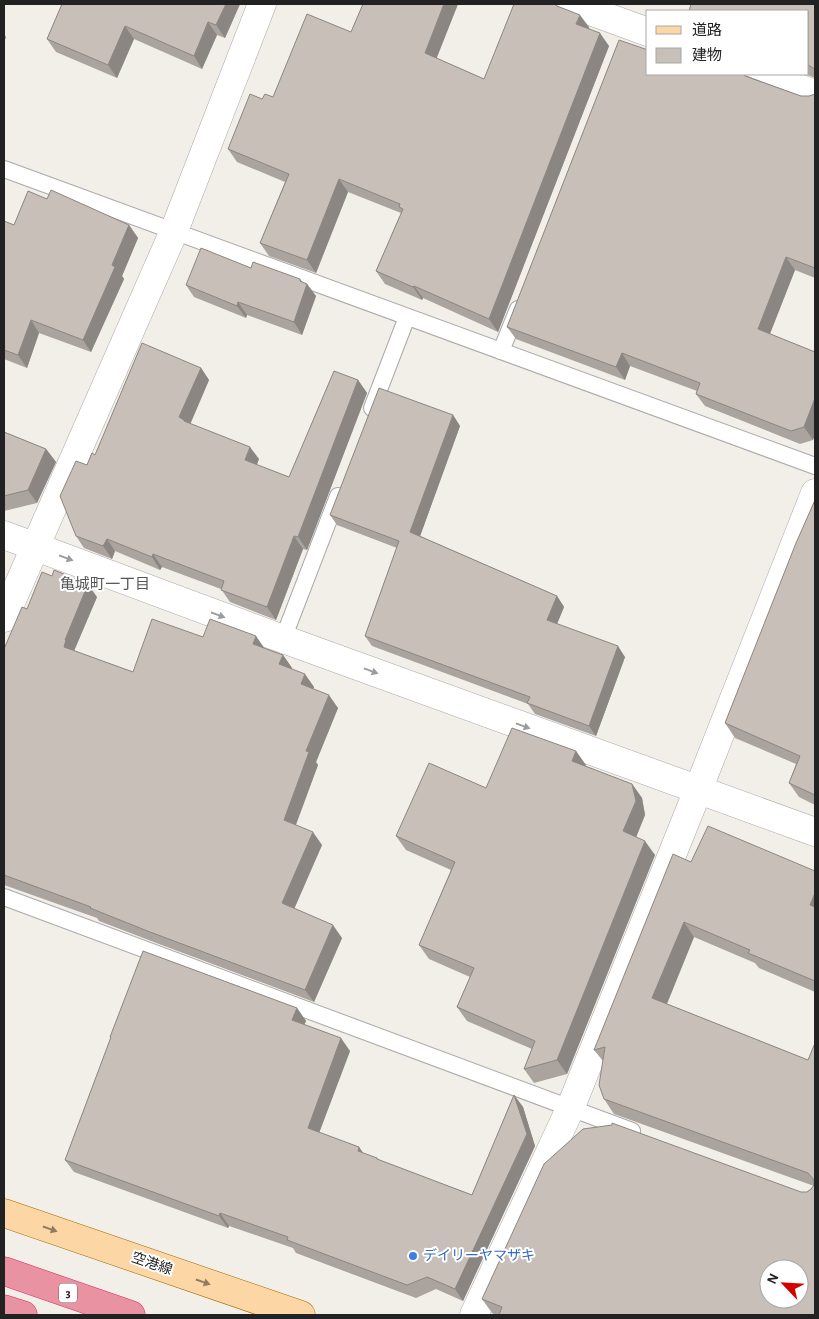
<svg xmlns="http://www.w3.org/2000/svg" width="819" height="1319" viewBox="0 0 819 1319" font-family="'Alegreya Sans','Noto Sans JP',sans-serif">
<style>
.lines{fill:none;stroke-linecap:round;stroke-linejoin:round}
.service-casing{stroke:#a9a9a9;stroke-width:18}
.minor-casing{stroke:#a9a9a9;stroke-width:29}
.tertiary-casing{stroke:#a9a9a9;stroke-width:29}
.primary-casing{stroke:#a06b00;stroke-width:29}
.motorway-casing{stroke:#dc2a67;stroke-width:29}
.service{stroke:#fff;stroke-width:16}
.minor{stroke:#fff;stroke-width:28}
.tertiary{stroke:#fff;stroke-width:28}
.primary{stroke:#fcd6a4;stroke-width:28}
.motorway{stroke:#e892a2;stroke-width:28}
.wall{fill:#aba49e}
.shaded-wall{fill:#8b8681}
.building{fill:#c7bfb8;stroke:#8b8681;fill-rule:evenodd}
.oneway{fill:#9c9c9c}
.oneway2{fill:#8f7c63}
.shop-dot{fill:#3f7fe0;stroke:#fff;stroke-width:2}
.labels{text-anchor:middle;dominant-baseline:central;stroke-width:4;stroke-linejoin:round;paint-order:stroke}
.shield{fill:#fff;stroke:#646464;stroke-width:1}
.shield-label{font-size:12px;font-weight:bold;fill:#222}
.shop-label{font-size:14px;fill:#366cbe;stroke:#fff;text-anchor:start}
.street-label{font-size:14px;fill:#222;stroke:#fff}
.neighbourhood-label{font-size:15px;fill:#555;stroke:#fff}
</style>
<rect width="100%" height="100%" fill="#f2efe9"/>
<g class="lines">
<!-- service casing -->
<g class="service-casing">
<g id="service">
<polyline points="4,169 815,466"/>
<polyline points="501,351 518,309"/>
<polyline points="372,408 407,317"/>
<polyline points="283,639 338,496"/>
<polyline points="4,897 632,1131"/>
</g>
</g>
<!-- minor casing -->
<g class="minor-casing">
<g id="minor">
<polyline points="571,4 648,32"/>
<polyline points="760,74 815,94"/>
<polyline points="4,535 283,639 815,832"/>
<polyline points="474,1315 570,1109 698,790 815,493"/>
</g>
</g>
<!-- tertiary casing -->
<g class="tertiary-casing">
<polyline id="tertiary" points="4,618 174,231 262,4"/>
</g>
<!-- primary casing -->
<g class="primary-casing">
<polyline id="primary" points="4,1213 301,1315"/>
</g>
<!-- motorway casing -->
<g class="motorway-casing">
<g id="motorway">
<polyline points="4,1271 131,1315"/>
<polyline points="4,1309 23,1315"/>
</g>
</g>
<!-- service -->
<use href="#service" class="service"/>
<!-- minor -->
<use href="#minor" class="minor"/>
<!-- tertiary -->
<use href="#tertiary" class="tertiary"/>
<!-- primary -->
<use href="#primary" class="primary"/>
<!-- motorway -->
<use href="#motorway" class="motorway"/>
</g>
<!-- wall -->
<g class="wall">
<polygon points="62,4 240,4 225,38 217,35 202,69 134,39 117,78 56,52 47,39"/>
<polygon points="363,4 458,4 436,58 484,79 556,5 589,27 589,29 609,46 498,332 423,298 422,300 385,284 376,271 401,213 348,192 316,273 269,256 260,243 285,182 237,162 228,149 262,99 273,97 351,32"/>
<polygon points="815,4 815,78 805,74 808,74 808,11"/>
<polygon points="648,74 745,74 745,75 801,96 809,96 815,94 815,278 795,270 770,334 815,352 815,434 813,440 800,444 705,406 696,394 697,391 630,366 625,380 516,339 507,327"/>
<polygon points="47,199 129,225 138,238 122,276 124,279 91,352 39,333 27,368 4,359 4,221 14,225"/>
<polygon points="251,268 307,284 316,296 302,335 247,315 246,318 194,297 186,285"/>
<polygon points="201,368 209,380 190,424 259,459 256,465 289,477 358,380 367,393 307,550 303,549 276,620 230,602 221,589 162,567 160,570 115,551 112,559 84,548 76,536 87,465"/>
<polygon points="453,415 460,426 420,536 557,596 564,607 557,624 625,657 596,736 535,714 528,704 372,646 365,636 397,548 337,525 330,515"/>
<polygon points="4,432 46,449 56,462 37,503 4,511"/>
<polygon points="815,500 815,805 799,797 789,783 796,764 735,738 725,723"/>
<polygon points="97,597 74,651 133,672 203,637 264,648 283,655 292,668 291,669 314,687 313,689 338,708 316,762 318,765 296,825 322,845 294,909 342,938 314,1002 159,944 99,921 97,918 4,885 4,649 27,609"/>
<polygon points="576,751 585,766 632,784 642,798 645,815 636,837 655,855 567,1074 534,1083 524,1069 532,1049 467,1021 457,1007 470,977 429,959 419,945 451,870 406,850 396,836 486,788"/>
<polygon points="691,862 815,871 815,992 759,968 755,963 694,937 667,1004 808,1060 815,1043 815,1315 496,1315 492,1313 482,1299 801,1192 807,1192 811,1189 814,1186 614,1114 604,1099 603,1061 594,1050"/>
<polygon points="297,1008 306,1021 304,1024 350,1051 319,1133 359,1147 363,1153 377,1158 379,1160 472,1195 514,1095 523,1107 535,1146 463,1301 436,1289 416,1298 296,1253 293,1248 229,1226 228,1228 74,1172 65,1160 111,1038 110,1037"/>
</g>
<!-- shaded-wall -->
<g class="shaded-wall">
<polygon points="226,4 240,4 225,38 216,25"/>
<polygon points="444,4 458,4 434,65 425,53"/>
<polygon points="580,15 589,27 585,37 576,24"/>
<polygon points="208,22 217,35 202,69 194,56"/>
<polygon points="125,26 134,39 117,78 108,65"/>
<polygon points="600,33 609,46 498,332 489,319"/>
<polygon points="4,34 6,37 4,43"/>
<polygon points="339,179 348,192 316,273 307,260"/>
<polygon points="129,225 138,238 122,276 124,279 91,352 83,340 112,265"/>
<polygon points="786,257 795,270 767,341 758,329"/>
<polygon points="300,279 306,287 307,284 316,296 302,335 294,322"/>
<polygon points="414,286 423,298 422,300 413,287"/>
<polygon points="238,302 247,315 246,318 237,306"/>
<polygon points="31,320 39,333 27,368 18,355"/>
<polygon points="622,353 630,366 625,380 616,367"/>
<polygon points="201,368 209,380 189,427 179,417"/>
<polygon points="358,380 367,393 307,550 298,537"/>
<polygon points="815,398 815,434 813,440 804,427"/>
<polygon points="453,415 460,426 418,542 410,532"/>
<polygon points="250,447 259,459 254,473 245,460"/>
<polygon points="46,449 56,462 37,503 28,490"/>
<polygon points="294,536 303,549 276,620 267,607"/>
<polygon points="107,539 115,551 112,559 103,546"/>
<polygon points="153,554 162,567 160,570 152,557"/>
<polygon points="88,584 97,597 74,651 64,647 65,640"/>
<polygon points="557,596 564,607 554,631 547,620"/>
<polygon points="256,636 265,649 253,644"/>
<polygon points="618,646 625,657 596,736 589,726"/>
<polygon points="283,655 292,668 288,677 279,664"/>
<polygon points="305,674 314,687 310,697 301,684"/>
<polygon points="329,695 338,708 316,762 318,765 293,832 284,820 306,751"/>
<polygon points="576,751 586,765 582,775 572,761"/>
<polygon points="632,784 642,798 645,815 633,845 623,831"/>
<polygon points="313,832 322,845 291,916 282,903"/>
<polygon points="645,841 655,855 567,1074 557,1060"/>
<polygon points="815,893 815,912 810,905"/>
<polygon points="684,922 694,937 663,1013 652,998"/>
<polygon points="333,925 342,938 314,1002 305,990"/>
<polygon points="297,1008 306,1021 301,1032 292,1020"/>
<polygon points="341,1038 350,1051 316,1141 308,1128"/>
<polygon points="514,1095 523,1107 535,1146 463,1301 455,1289"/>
<polygon points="359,1147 368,1160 358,1151"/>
<polygon points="220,1213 229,1226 228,1228 219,1216"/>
</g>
<!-- building -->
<g class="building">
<polygon points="62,4 226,4 216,25 208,22 194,56 125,26 108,65 47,39"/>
<polygon points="363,4 444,4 425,53 484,79 514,4 554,4 557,6 580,15 576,24 600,33 489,319 414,286 413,287 376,271 403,209 399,207 400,204 339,179 307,260 260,243 289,174 228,149 250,94 262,99 265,94 273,97 307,14 351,32"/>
<polygon points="691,4 815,4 815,69 808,65 808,11 689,11"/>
<polygon points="619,40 648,50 648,74 743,74 745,76 801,96 809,96 815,94 815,268 786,257 758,329 815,352 815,398 804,427 791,431 696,394 700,383 622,353 616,367 507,327"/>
<polygon points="51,190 129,225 112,265 115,267 83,340 31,320 18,355 4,350 4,221 14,225 28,191 47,199"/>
<polygon points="201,248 251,268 253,262 300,279 300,281 307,284 294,322 238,302 237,306 186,285"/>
<polygon points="142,343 201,368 179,417 184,420 184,421 250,447 245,460 289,477 334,371 358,380 298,537 294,536 267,607 221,590 224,581 153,554 152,557 107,539 103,546 76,536 60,496 76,461 87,465 92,453 95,455"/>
<polygon points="379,388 453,415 410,532 557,596 547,620 618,646 589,726 527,703 530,697 365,636 399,541 330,515"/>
<polygon points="4,432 46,449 28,490 4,496"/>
<polygon points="815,500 815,795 789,783 800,756 725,723 796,543"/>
<polygon points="54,570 88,584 65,640 66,640 64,647 133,672 152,619 203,637 210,619 256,636 253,644 283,655 279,664 305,674 301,684 329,695 306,751 309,752 284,820 313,832 282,903 333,925 305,990 150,932 90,908 91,907 4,875 4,649 22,607 27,609 42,572 52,576"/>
<polygon points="512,728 576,751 572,761 632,784 636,801 623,831 645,841 557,1060 524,1069 535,1041 457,1007 474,968 419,945 455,862 396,836 429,763 486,788"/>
<path d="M708 826 815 871V893L810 905 815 907V981L748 953 750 950 684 922 652 998 808 1060 815 1043V1315H499L502 1307 482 1299 544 1164 583 1129 612 1125V1123L801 1192H807L811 1189 814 1185V1180L808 1173 604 1099 599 1085 605 1047 594 1050 673 854 691 862ZM769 1269H799V1299H769Z"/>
<polygon points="143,951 297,1008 292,1020 341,1038 308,1128 359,1147 358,1151 377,1158 377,1159 472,1195 514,1095 527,1134 455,1289 427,1277 407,1285 287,1240 288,1237 220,1213 219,1216 65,1160 111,1037 110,1037"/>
</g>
<!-- one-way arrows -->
<defs><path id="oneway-solid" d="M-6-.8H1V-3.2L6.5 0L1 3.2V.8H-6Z" transform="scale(1.25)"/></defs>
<g class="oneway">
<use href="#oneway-solid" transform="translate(66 558) rotate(20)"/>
<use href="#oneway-solid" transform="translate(218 615) rotate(20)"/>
<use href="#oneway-solid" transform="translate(371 671) rotate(20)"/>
<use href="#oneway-solid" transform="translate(523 726) rotate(20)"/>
</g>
<g class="oneway2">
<use href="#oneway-solid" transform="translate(50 1229) rotate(19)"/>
<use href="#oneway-solid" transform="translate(203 1282) rotate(19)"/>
</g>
<!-- markers -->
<circle class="shop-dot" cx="413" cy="1256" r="5"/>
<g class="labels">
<!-- shield labels -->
<rect class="shield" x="59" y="1283.5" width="18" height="19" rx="4"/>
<g class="shield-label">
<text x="68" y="1293">3</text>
</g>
<!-- shop labels -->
<g class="shop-label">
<text x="423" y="1256">デイリーヤマザキ</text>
</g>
<!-- street labels -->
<g class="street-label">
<text transform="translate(152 1264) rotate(19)">空港線</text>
</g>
<!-- neighbourhood labels -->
<g class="neighbourhood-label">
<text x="105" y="584">亀城町一丁目</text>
</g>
</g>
<!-- border -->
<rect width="819" height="1319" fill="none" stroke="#222222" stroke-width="10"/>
<!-- legend -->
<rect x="646" y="10" width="162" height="65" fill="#ffffff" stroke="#a7a7a7"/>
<rect x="656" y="26" width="25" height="8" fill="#fcd6a4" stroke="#a7a7a7"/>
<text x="692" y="35" font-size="15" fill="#222222">道路</text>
<rect x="656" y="48" width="25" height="15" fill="#c7bfb8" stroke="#a7a7a7"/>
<text x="692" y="60" font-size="15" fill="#222222">建物</text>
<!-- north arrow -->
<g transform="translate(784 1284) rotate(295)"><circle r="24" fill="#ffffff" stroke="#a7a7a7"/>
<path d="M0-4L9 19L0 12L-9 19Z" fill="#d40000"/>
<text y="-8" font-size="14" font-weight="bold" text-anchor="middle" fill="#222222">N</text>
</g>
</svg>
